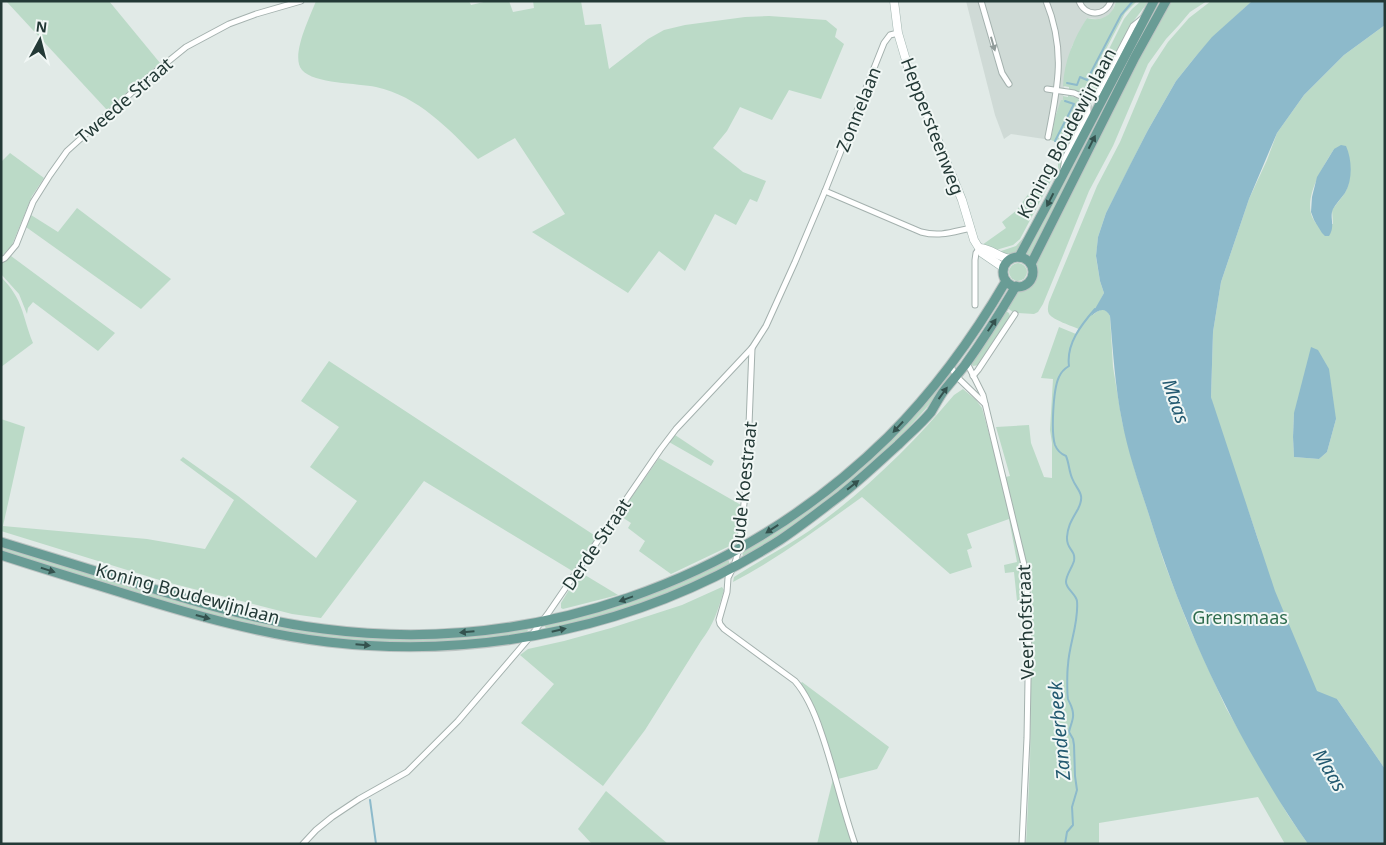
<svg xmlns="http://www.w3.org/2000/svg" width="1386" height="845" viewBox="0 0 1386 845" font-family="'Noto Sans',sans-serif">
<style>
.built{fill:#cfdad6}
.green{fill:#bbdac7;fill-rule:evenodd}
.water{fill:#8dbacb}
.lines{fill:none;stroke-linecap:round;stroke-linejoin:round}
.stream{stroke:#8dbacb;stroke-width:2}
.street-casing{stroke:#a4b1ae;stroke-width:7}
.secondary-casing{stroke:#a1b5b0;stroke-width:9}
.primary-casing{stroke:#bdc4c3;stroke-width:11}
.street{stroke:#fff;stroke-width:5}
.secondary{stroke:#fff;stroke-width:8}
.primary{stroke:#699c95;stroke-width:9}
.oneway{fill:#919c9a}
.oneway2{fill:#34524e}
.labels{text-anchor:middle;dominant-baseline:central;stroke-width:4;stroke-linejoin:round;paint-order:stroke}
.street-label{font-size:18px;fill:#233936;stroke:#f1f7f5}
.park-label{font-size:18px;fill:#306d4f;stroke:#f1f7f5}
.water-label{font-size:19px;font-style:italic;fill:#225970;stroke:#f1f7f5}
</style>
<rect width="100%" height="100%" fill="#e1eae7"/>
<!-- built -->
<polygon class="built" points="966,1 1116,1 1112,12 1104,18 1098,19 1087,18 1072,46 1066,68 1063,101 1056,113 1051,140 1011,134 1004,139 995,115"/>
<!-- green -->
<g class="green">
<polygon points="6,1 109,1 160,63 107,110"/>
<path d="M316 1H469L471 5 488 1H509L513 12 534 8 533 1H581L585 25 601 24 609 69 648 39 664 30 685 25 745 17 769 16 826 20 837 29 835 37 844 44 821 99 789 90 772 120 740 107 727 131 713 148 743 172 766 181 757 202 750 199 736 225 715 214 685 271 659 251 628 293 532 232 565 214 515 138 478 159C449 129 418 96 376 87 358 83 314 84 302 70 290 56 310 17 316 1Z"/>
<path d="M1116 1H1137L1125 13 1083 93 1069 89V87L1063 86C1064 61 1074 38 1087 18 1101 22 1113 16 1116 1Z"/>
<polygon points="1141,1 1149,1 1132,23 1096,91 1093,94 1086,95 1124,19 1132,9"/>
<polygon points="1170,1 1207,1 1190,12 1179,25 1166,39 1148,64 1113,146 1089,191 1062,258 1043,304 1038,312 1034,314 1018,313 1013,312 1006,307 1015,293 1027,287 1034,281 1036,274 1035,265 1154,29"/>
<path d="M1211 1H1252L1213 37 1196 56 1176 81 1148 130 1106 213 1098 237 1096 257 1100 281 1104 293 1093 315C1099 309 1106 307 1110 316L1113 367 1122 421 1135 471 1164 562 1187 622 1226 708 1288 815 1308 844H1285L1258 797 1099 823V844H1026L1030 764 1032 613 1031 573V570L1023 572 1025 601H1017L1014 572 1005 573 1004 565 1017 562 1009 519 967 534 972 548 967 550 972 567 950 574 862 497C820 527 779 558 733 582L734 577C759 561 785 547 809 531 862 494 913 444 954 395L963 389 976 400 982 408 1001 478 1010 476 996 427 1029 425 1031 443 1044 477 1052 478V443L1050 430 1053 379 1041 378 1059 327 1076 334 1079 329C1072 326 1053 320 1049 314 1047 310 1048 306 1049 302L1097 186 1120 142 1151 68 1168 42 1189 18Z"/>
<path d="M1385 25V769L1337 699 1329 715 1141 466 1286 71 1186 369 1261 548 1248 510 1223 450 1211 397 1213 332 1221 282 1249 199 1267 160 1277 133 1304 95 1344 55ZM1334 149 1350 163 1348 186 1345 193 1332 210 1333 224 1316 223C1299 203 1323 167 1334 149ZM1294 413 1336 419 1327 452 1319 459 1294 457 1293 437Z"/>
<polygon points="1144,28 1131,54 1133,57 1030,257 1024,254"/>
<polygon points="1068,95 1080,99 1058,143 1051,140 1055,117 1061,100 1063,100 1063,96 1068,97"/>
<path d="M1082 101 1086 108 1085 114 1061 170 1018 253 1010 255 998 252 1016 246 1024 237 1057 176C1060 167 1056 159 1058 150Z"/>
<polygon points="10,153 44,178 32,196 12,245 1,257 1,162"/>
<polygon points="1048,166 1052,168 1054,175 1020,239 1013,245 996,250 982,245 1006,228 1002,222 1017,210"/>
<polygon points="77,208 171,279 141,309 26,227 31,215 58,232"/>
<polygon points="11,256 115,333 98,351 33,302 28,308 27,314 19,294 1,274 1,264"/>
<circle cx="1018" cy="272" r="9"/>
<path d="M1 277C24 300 22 316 33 343L1 367Z"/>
<polygon points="1004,310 1009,313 1010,316 979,365 973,366 971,363"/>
<polygon points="329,361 597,537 574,572 424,481 321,618 292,614 166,582 1,531 1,419 25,427 3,526 147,539 205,549 234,500 180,460 183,457 238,496 316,558 357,501 310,467 339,427 301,401"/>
<path d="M949 372 952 376C897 450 824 510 745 556H743L742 551C790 523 838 491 878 452 903 427 926 399 949 372Z"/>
<polygon points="675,435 714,461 711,466 669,442"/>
<polygon points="659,458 741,505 736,543 671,574 639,551 645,541 628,528 631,523 619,515"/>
<path d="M1 546 211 609 405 638 461 636 525 628 528 630 526 634C481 639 436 645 390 643 256 637 129 590 1 552Z"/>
<path d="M725 560 729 561V565L674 591 608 615 546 629 545 626 547 624C609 610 668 589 725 560Z"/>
<polygon points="580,572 618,595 563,609 561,608 561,603"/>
<path d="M722 587 724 590C718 610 714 624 701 641L645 730 603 786 521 723 554 684 520 655 528 649 564 641 611 628 682 605Z"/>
<path d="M802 682 889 747 877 769 838 779C828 746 820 711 800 684Z"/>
<polygon points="833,779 852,844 817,844"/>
<polygon points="606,791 668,844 592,844 578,829"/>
</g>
<!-- water -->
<g class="water">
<path d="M1252 1H1385V25L1344 55 1304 95 1277 133 1249 199 1221 282 1213 332 1211 397 1275 591 1317 691 1337 699 1385 769V844H1308C1290 819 1275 794 1259 767 1213 688 1176 603 1149 515 1139 484 1128 453 1122 421 1115 385 1113 352 1110 316 1105 306 1098 310 1091 316L1104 293 1100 281 1096 256 1098 237 1106 213 1130 165 1148 130 1176 81 1196 56 1212 37Z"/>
<path d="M1341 145 1346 146C1352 159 1353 180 1345 193 1341 198 1336 204 1333 209 1329 218 1336 226 1329 236H1325L1322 233 1314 220 1311 212 1312 197 1317 177 1323 167 1334 149Z"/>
<polygon points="1311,347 1318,350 1329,369 1336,419 1327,452 1319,459 1294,457 1293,437 1294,413"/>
</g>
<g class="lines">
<!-- stream -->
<g class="stream">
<polyline points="1067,83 1077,85 1080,77 1087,80 1121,15 1133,1"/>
<polyline points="1055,141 1074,104 1065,101"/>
<polyline points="370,800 376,844"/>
<path d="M1065 844 1067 832 1073 825 1072 807 1077 790 1075 776 1074 745 1073 739 1069 732C1070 726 1074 719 1073 714 1073 708 1070 704 1068 699 1067 693 1067 672 1068 665 1069 644 1079 623 1077 601 1076 594 1066 589 1066 582 1066 575 1072 568 1074 561 1076 549 1066 550 1067 537 1068 525 1072 520 1078 509 1086 493 1077 491 1072 478 1069 471 1069 463 1066 456 1061 454 1057 450 1055 445 1051 433 1053 389 1059 377 1061 372 1064 369 1069 366 1066 344 1081 325 1095 309"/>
</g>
<!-- street casing -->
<g class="street-casing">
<g id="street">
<polyline points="981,1 1002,73 1009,84"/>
<path d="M1046 1C1066 50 1058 87 1048 137"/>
<path d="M1079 1C1085 17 1105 17 1111 1"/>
<polyline points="1047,89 1074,93 1083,97"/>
<polyline points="1063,171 1065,158 1088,113 1088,106 1083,97 1093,97 1098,93 1133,26 1143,18"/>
<path d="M825 191 921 232C940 237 952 232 971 228"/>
<polyline points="1,260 5,258 16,245 33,202 50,175 67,151 149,77 186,47 229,24 256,14 301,1"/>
<polyline points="975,305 975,260 976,253 980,248"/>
<path d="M752 348 747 476 739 549 734 566 728 578 727 592 719 620 720 624 724 629 795 681C808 696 815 714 821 732 834 769 842 807 855 844"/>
<polyline points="967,363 983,395 1026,573 1029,623 1027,738 1022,844"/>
<polyline points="950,365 956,376 985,404"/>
<polyline points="973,376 978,370 1015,314"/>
<polyline points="303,844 316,830 332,817 359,799 407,772 458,721 530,637 549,612 660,450 676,429 752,348 766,326 795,262 825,191 884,43 890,35 898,33"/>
</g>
</g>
<!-- secondary casing -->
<g class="secondary-casing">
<g id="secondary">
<polyline points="894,1 898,33 908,67 962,200 974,240 982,253 1004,268"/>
<path d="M980 248C991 249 999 257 1010 259"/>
</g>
</g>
<!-- primary casing -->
<g class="primary-casing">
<g id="primary">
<polyline points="1019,257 1049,201 1154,1"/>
<circle cx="1018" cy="272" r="15"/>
<polyline points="1031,264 1135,57 1166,1"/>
<path d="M1 542C44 555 86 568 128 581 192 601 257 621 324 629 532 656 739 583 888 437 934 391 974 336 1006 281"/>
<path d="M1 555C44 569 87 582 129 595 194 615 260 634 328 642 485 660 645 626 780 540 801 526 821 510 841 495 861 479 879 462 898 445 909 434 921 424 931 412 935 405 939 398 943 392 950 383 958 374 965 365 983 340 1000 313 1016 286"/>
</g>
</g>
<!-- street -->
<use href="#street" class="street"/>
<!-- secondary -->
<use href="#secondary" class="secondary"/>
<!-- primary -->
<use href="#primary" class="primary"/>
</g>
<!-- one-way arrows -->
<defs><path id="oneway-solid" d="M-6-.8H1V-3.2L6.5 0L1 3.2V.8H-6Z" transform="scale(1.25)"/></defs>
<use class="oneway" href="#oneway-solid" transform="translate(993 44) rotate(74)"/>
<g class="oneway2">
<use href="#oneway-solid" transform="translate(1092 142) rotate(-63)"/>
<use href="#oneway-solid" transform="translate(1050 200) rotate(117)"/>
<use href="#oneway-solid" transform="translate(992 325) rotate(-56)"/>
<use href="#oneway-solid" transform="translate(943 393) rotate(-54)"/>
<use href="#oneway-solid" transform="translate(898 427) rotate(133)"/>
<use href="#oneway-solid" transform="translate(853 485) rotate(-38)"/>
<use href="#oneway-solid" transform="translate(772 529) rotate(147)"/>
<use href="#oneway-solid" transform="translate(48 570) rotate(17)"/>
<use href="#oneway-solid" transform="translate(626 599) rotate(160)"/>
<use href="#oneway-solid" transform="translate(203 617) rotate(15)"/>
<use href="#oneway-solid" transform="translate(559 630) rotate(-13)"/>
<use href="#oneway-solid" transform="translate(467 632) rotate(175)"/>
<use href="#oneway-solid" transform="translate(363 645) rotate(5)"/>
</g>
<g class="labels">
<!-- street labels -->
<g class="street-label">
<text transform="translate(124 100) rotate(-41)">Tweede Straat</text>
<text transform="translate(858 109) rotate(-68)">Zonnelaan</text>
<text transform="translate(933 126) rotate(69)">Heppersteenweg</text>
<text transform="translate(1066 133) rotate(-62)">Koning Boudewijnlaan</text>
<text transform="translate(743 487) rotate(-84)">Oude Koestraat</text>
<text transform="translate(596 544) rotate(-56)">Derde Straat</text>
<text transform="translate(188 593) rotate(15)">Koning Boudewijnlaan</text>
<text transform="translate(1025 622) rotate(-92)">Veerhofstraat</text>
</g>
<!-- park labels -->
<g class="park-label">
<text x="1240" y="617">Grensmaas</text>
</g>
<!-- water labels -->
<g class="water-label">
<text transform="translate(1176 401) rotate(71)">Maas</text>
<text transform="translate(1059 731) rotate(-95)">Zanderbeek</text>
<text transform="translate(1330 770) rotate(59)">Maas</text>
</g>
</g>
<!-- border -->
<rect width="1386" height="845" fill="none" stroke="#233936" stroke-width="5"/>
<!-- north arrow -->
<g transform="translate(40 40) rotate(7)" stroke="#f1f7f5" stroke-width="4" paint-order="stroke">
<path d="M0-4L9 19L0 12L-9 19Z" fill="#233936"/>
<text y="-8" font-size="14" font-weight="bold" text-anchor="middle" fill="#233936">N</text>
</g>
</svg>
